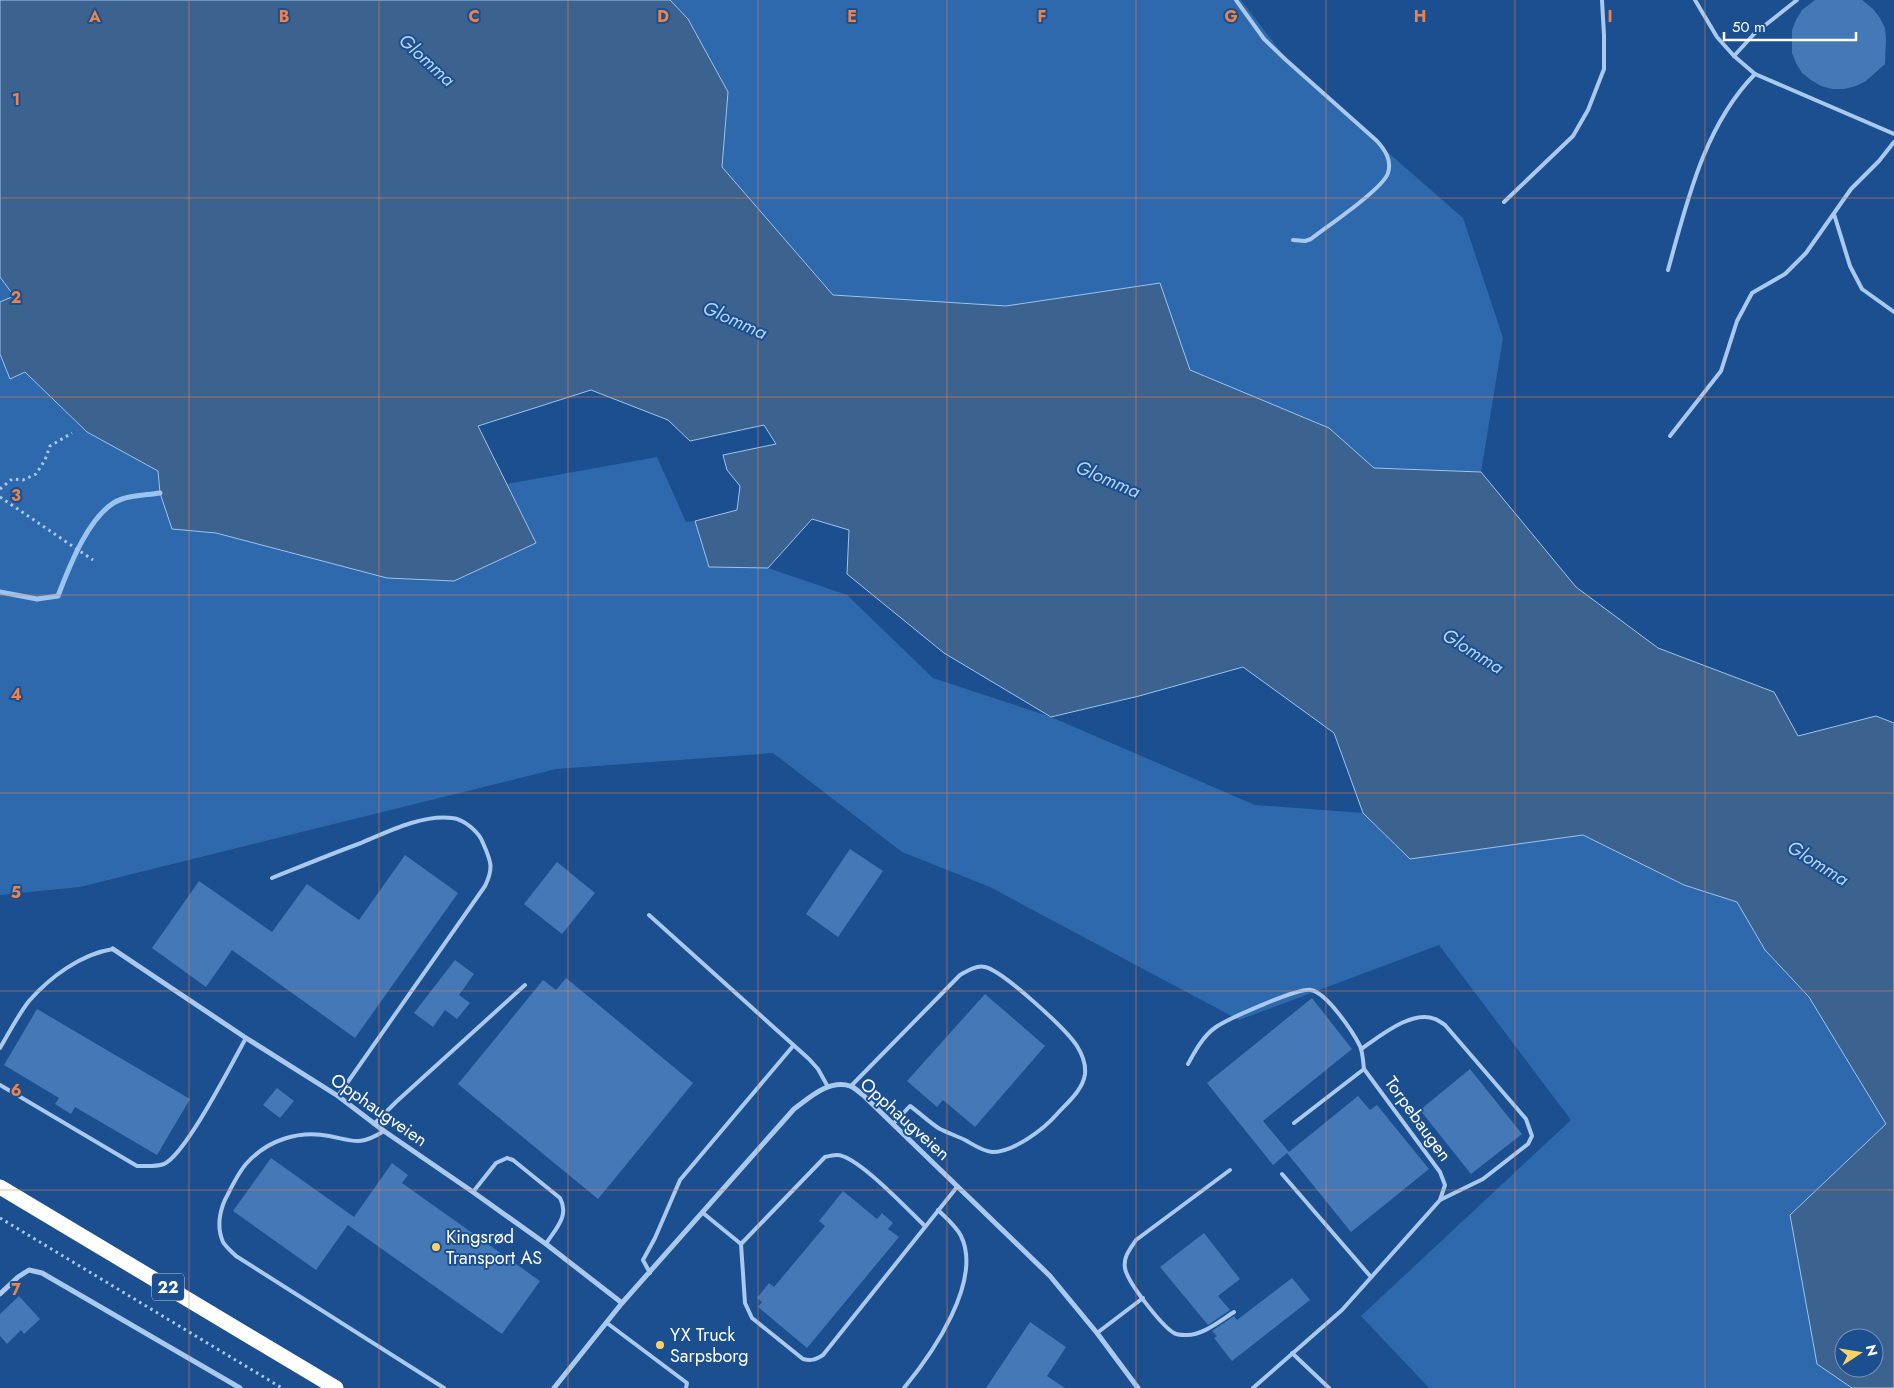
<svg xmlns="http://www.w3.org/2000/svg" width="1894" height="1388" viewBox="0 0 1894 1388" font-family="Jost,sans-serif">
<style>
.green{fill:#2e69ad}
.water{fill:#3c6290;stroke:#9cc4f0;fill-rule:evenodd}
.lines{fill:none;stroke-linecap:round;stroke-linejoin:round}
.stream{stroke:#9cc4f0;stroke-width:5}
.building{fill:#4478b7}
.path{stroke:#a9c9ee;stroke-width:3;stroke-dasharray:2.5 4;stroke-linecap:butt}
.lane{stroke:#a9c9ee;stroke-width:4}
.street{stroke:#a9c9ee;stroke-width:5}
.highway{stroke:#fff;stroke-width:15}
.grid{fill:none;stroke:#ee8249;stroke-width:1;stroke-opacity:0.55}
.poi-dot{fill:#ffd166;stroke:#1b4f8f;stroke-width:2}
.labels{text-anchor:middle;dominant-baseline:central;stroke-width:4;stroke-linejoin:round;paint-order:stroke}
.shield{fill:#1b4f8f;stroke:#bbcadd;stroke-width:1}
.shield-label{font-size:16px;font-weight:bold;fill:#fff}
.street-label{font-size:18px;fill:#fff;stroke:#1b4f8f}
.poi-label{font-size:18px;fill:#fff;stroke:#1b4f8f;text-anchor:start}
.water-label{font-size:19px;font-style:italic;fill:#b5d3f5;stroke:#1b4f8f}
.grid-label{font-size:16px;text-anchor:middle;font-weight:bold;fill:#ee8249;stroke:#1b4f8f;stroke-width:4;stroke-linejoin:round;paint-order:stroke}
</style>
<rect width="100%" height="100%" fill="#1b4f8f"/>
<!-- green -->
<g class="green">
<polygon points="670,0 1241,0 1287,60 1336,107 1463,218 1503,338 1481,472 1374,468 1329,428 1190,370 1160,283 1006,306 833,295 722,167 728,92 688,19"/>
<polygon points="0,277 14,296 0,302"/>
<polygon points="0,354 10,378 25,372 87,432 158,471 160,493 172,529 216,533 536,543 507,484 657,457 686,522 695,521 709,567 768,568 847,595 933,678 1051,717 1255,805 1363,813 1410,859 1583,835 1684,885 1737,902 1765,950 1812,1001 1887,1124 1790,1215 1817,1364 1852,1388 1429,1388 1361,1316 1571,1120 1439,945 1239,1020 990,887 902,852 773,753 556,769 80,887 0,895"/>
</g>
<!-- water -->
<path class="water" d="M0 0H670L688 19 728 92 722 167 833 295 1006 306 1160 283 1190 370 1329 428 1374 468 1481 472 1576 587 1658 648 1774 692 1798 736 1876 716 1894 723V1388H1852L1817 1364 1790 1215 1886 1124 1809 997 1765 950 1737 902 1684 885 1583 835 1410 859 1363 813 1334 733 1243 667 1139 696 1051 717 944 653 847 574 849 530 812 519 768 568 709 567 695 521 737 510 740 486 727 470 723 455 776 444 764 425 690 441 668 420 591 390 478 426 536 543 454 581 387 578 216 533 172 529 160 493 158 471 87 432 25 372 10 379 0 354V302L14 296 0 277ZM1844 1338H1874V1368H1844Z"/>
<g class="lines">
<!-- stream -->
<path class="stream" d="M0 592 37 599 58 596C69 567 91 509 122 499 134 495 148 495 160 493"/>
</g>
<!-- building -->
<g class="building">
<polygon points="1815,0 1862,0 1873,9 1880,18 1885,28 1886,40 1885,64 1866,81 1856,86 1844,89 1832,89 1821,86 1811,80 1802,73 1796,63 1792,53 1792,30 1796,20 1802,10"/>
<polygon points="850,849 883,871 838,937 806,914"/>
<polygon points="405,855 458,893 355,1038 232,950 206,987 152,948 199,881 272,932 307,884 359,920"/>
<polygon points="557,862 595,893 562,934 524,904"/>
<polygon points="455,960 474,974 459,995 470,1003 457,1019 445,1010 433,1027 414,1013"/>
<polygon points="566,978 693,1083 598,1199 458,1084 543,980 556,990"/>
<polygon points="985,994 1045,1046 975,1127 943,1100 937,1107 907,1081"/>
<polygon points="1312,998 1352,1049 1263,1121 1289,1152 1358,1096 1370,1110 1377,1105 1429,1169 1351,1232 1287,1153 1273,1165 1207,1083"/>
<polygon points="37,1009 190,1099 157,1155 75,1107 71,1114 55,1104 59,1098 4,1065"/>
<polygon points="1470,1069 1522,1134 1471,1174 1420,1110"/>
<polygon points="277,1088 294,1101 280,1118 263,1105"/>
<polygon points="271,1158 354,1217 392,1163 408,1175 402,1183 540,1281 502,1334 348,1225 316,1270 233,1211"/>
<polygon points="843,1191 877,1219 882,1213 893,1223 888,1229 899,1237 807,1348 758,1307 762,1302 757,1298 769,1283 774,1287 825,1226 819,1221"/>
<polygon points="1204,1233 1240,1279 1218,1296 1230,1310 1208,1325 1160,1267"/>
<polygon points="1292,1278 1310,1300 1232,1361 1214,1338 1217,1336 1212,1331 1234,1316 1237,1320"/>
<polygon points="19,1296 40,1319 24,1334 21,1330 7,1344 0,1336 0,1314"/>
<polygon points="1030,1322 1066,1347 1047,1376 1065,1388 986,1388"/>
</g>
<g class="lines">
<!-- path -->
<g class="path">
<polyline points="0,489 12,479 23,480 36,474 45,460 50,446 72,433"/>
<polyline points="0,497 93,560"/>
<polyline points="0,1218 282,1388"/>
</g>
<!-- lane -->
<g class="lane">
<path d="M1236 0 1264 39 1286 60 1377 141C1385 150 1392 160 1388 173 1383 189 1326 227 1311 239L1305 241 1293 240"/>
<polyline points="1695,0 1717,37 1734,56 1755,74 1894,134"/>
<polyline points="1734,56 1754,34 1797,0"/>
<polyline points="1504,202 1573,136 1588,110 1604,69 1604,35 1602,0"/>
<polyline points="1834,214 1850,266 1862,289 1894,312"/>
<path d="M1668 270C1687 202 1704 126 1755 74"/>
<polyline points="1670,436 1721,371 1737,321 1752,293 1785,274 1806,253 1851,189 1879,161 1894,142"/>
<path d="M272 878C302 866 331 854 361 843 387 832 423 814 452 818 464 819 479 832 483 843 491 861 494 868 485 886L338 1096"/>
<polyline points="649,915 809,1059 818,1069 828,1087"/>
<path d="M0 1048C9 1033 18 1015 29 1001 50 977 81 954 113 949"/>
<path d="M1361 1049C1379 1037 1412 1009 1435 1019 1438 1020 1442 1023 1445 1025L1526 1119 1532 1136 1528 1144 1483 1179 1440 1200"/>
<path d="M1188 1064C1195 1051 1203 1036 1216 1027 1228 1019 1299 987 1311 990 1327 993 1353 1032 1360 1046 1363 1053 1363 1062 1364 1069L1440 1172 1445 1185 1440 1200 1342 1310 1253 1388"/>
<path d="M0 1085 137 1166C146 1166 155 1167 164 1164 186 1154 232 1063 246 1038"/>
<path d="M851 1086 960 975C967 971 976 965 985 967 1003 971 1066 1029 1077 1046 1082 1054 1086 1064 1085 1074 1083 1090 1067 1103 1057 1114 1044 1129 1014 1152 992 1152 982 1151 974 1145 965 1140 957 1136 948 1133 940 1129 930 1123 920 1113 910 1106L893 1124"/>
<polyline points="1294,1123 1364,1069"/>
<polyline points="374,1124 396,1102 525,985"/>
<path d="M384 1131C360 1146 355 1141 329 1136 299 1130 267 1140 246 1164 239 1172 233 1184 228 1194 220 1208 216 1226 223 1242 226 1247 232 1252 236 1256L444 1388"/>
<path d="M1230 1170 1136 1240C1130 1249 1123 1257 1125 1268 1127 1282 1162 1326 1174 1333 1177 1335 1181 1335 1185 1335 1202 1336 1220 1321 1234 1312"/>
<polyline points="1282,1174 1371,1277"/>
<path d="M473 1192 496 1163 507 1158 513 1160 560 1198C570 1216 555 1229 546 1244"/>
<path d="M703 1213 741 1244 825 1157C829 1156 833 1155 837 1155 857 1155 909 1211 925 1226"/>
<path d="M741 1244 745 1303 752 1318 803 1359C811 1361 815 1360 823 1355L957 1187"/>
<polyline points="650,1273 643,1260 655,1238 680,1180 793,1046"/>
<polyline points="607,1323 687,1383 686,1388"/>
<polyline points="1097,1333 1143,1298"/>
<polyline points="1292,1353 1329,1388"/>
<path d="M904 1388C932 1354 983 1281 961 1236 956 1226 946 1218 938 1210"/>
</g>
<!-- street -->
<g class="street">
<polyline points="113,949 246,1038 338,1096 384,1131 473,1192 546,1244 622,1303"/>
<polyline points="0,1294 18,1277 29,1270 42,1273 240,1388"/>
<path d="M554 1388 622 1303 794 1109C809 1098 829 1079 850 1086 854 1087 859 1092 863 1095L1050 1276 1097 1333 1138 1388"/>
</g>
<!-- highway -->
<polyline class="highway" points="0,1187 336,1388"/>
</g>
<!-- grid -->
<path class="grid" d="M189 0V1388M379 0V1388M568 0V1388M758 0V1388M947 0V1388M1136 0V1388M1326 0V1388M1515 0V1388M1705 0V1388M0 198H1894M0 397H1894M0 595H1894M0 793H1894M0 991H1894M0 1190H1894"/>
<!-- markers -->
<g class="poi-dot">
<circle cx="436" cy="1247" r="5"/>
<circle cx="660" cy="1345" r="5"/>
</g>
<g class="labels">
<!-- shield labels -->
<rect class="shield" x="152" y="1273.5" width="32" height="27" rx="4"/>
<g class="shield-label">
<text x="168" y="1287">22</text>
</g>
<!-- street labels -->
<g class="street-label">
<text transform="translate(379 1110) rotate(35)">Opphaugveien</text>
<text transform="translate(905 1119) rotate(42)">Opphaugveien</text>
<text transform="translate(1418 1119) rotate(54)">Torpebaugen</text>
</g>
<!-- poi labels -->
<g class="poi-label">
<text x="446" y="1237">Kingsrød<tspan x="446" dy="21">Transport AS</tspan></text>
<text x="670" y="1335">YX Truck<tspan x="670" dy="21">Sarpsborg</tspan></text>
</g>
<!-- water labels -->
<g class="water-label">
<text transform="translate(427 60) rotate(42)">Glomma</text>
<text transform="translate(735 320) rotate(24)">Glomma</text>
<text transform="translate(1108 479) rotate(23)">Glomma</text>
<text transform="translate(1473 651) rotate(32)">Glomma</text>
<text transform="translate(1818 863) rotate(32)">Glomma</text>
</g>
</g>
<g class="grid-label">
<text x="95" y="22">A</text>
<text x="284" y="22">B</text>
<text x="474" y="22">C</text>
<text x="663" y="22">D</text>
<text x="852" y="22">E</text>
<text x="1042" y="22">F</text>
<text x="1231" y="22">G</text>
<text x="1420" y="22">H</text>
<text x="1610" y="22">I</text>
<text x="16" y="105">1</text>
<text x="16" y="303">2</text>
<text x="16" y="501">3</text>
<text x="16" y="700">4</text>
<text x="16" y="898">5</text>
<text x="16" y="1096">6</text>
<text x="16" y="1295">7</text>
</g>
<!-- north arrow -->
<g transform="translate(1859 1353) rotate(78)"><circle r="24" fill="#1b4f8f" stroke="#7695bc"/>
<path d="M0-4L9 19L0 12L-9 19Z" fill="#ffd166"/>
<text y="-8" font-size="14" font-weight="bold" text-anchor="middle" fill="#ffffff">N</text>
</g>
<!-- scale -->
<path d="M1724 32v8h132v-8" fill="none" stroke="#ffffff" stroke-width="2.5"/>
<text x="1732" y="32" font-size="15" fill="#ffffff" stroke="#1b4f8f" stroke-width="4" paint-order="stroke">50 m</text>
</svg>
